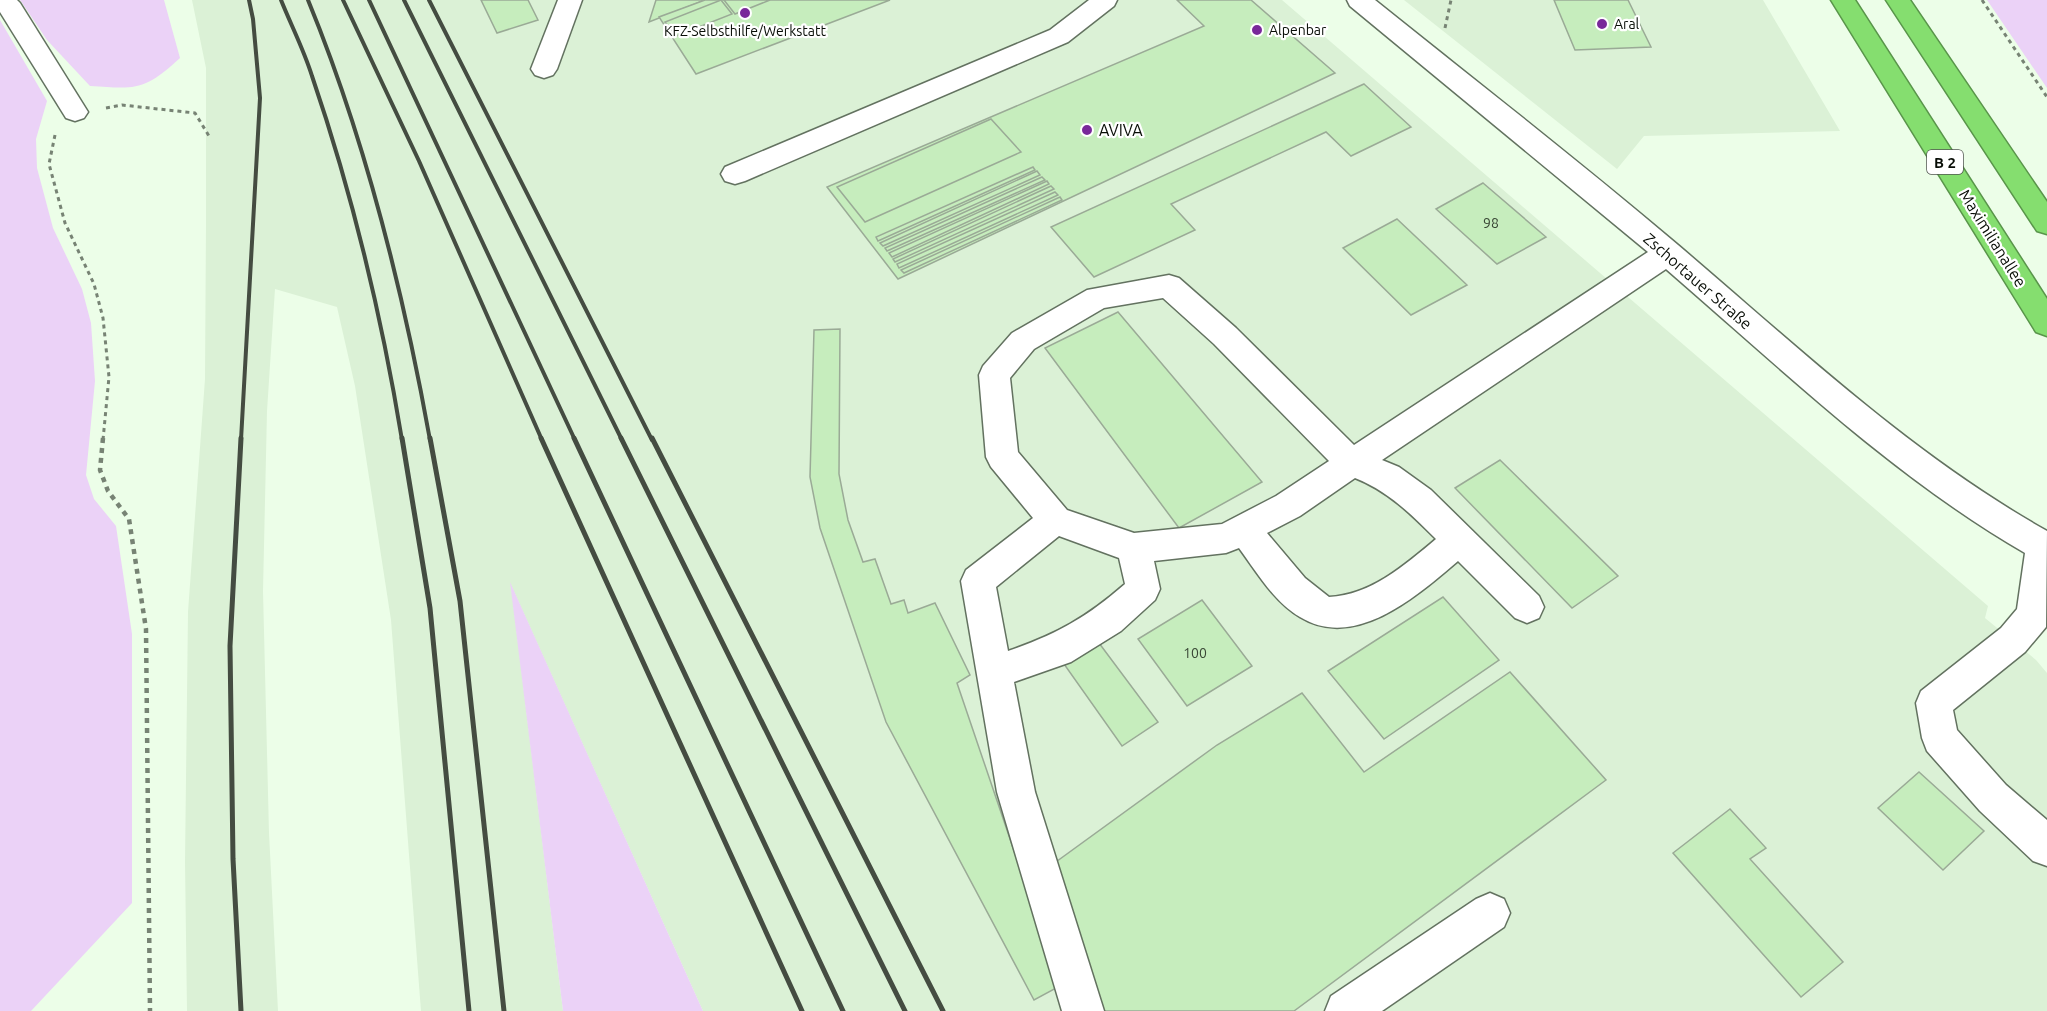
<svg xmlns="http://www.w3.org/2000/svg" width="2047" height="1011" viewBox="0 0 2047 1011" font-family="Ubuntu,sans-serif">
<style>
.built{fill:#dbf1d6}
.green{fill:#ebd2f7}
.building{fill:#c6edbd;stroke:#9aaa96;stroke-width:1.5}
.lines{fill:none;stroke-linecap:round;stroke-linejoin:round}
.minor-casing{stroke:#637260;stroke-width:3}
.highway-casing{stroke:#59954a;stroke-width:3}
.path-far1{stroke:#778374;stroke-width:3;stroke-dasharray:4 4;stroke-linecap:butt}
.path{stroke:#778374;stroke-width:4.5;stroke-dasharray:5 5;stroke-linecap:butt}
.minor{fill:#fff;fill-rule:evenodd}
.highway{fill:#85de6f;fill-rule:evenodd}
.rail-far1{stroke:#444c41;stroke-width:4}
.rail{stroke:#444c41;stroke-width:5}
.poi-dot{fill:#79299a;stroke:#fff;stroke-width:2}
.labels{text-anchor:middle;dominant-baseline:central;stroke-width:4.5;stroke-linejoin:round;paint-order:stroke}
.far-poi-label{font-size:14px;fill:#080d06;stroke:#fff;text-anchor:start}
.number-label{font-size:14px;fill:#384534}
.shield{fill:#fff;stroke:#525651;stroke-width:1.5}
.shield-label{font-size:15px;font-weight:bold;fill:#080d06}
.poi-label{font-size:16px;fill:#080d06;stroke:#fff;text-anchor:start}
.street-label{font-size:16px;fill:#080d06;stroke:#fff}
</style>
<rect width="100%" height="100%" fill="#ecfee8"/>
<!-- built -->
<g class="built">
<polygon points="192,0 1282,0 1988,606 1985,618 2036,660 2047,673 2047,1011 703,1011 511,585 563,1011 421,1011 391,620 355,386 337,307 275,289 267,411 263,591 269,833 278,1011 187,1011 185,862 188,612 205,379 206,223 206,68"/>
<polygon points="1404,0 1763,0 1840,131 1644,136 1617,169"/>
</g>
<!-- green -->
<g class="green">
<path d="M20 0H164L180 58C144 91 137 89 90 86L47 40Z"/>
<polygon points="1987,0 2047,0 2047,88"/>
<polygon points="0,20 47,101 36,139 37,168 53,228 82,289 91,323 95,381 86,475 94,499 116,526 132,634 132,903 31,1011 0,1011"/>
<polygon points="510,582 703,1011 563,1011"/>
</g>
<!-- building -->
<g class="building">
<polygon points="481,0 528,0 538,20 497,33"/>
<polygon points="656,0 705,0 649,22"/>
<polygon points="705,0 890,0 696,74 659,17"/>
<polygon points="721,0 732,14 676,36 665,22"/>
<polygon points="724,0 770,0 735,14"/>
<polygon points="1177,0 1251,0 1335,73 898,279 827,187 1204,26"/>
<polygon points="1554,0 1628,0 1651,47 1575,50"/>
<polygon points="1364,84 1411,127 1351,156 1326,132 1171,204 1195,230 1094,277 1051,227"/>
<polygon points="991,119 1021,152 865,222 837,187"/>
<polygon points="1033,167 1035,170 878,241 876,237"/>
<polygon points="1037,171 1040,175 883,246 880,243"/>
<polygon points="1042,177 1045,180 887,251 885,248"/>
<polygon points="1047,181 1049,184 892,257 889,253"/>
<polygon points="1483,183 1546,237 1497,264 1436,209"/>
<polygon points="1051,186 1054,189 895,262 893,259"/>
<polygon points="1055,192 1058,195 899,268 897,264"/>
<polygon points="1060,197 1062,200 904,273 901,270"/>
<polygon points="1397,219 1467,285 1411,315 1343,248"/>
<polygon points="1118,312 1262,482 1179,528 1045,348"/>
<polygon points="840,329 839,474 848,520 863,562 875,559 891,604 904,600 908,613 935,603 970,675 957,683 1060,986 1034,1000 886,722 820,528 810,477 814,330"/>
<polygon points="1500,460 1618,576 1572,608 1455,488"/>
<polygon points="1443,597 1499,660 1384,739 1328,671"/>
<polygon points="1202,600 1252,666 1187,706 1138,639"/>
<polygon points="1099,643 1158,722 1122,746 1064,664"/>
<polygon points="1510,672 1606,780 1294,1011 1098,1011 1049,867 1217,745 1302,693 1364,772"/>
<polygon points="1919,772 1984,831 1943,870 1878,808"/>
<polygon points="1730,809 1766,848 1750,859 1843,962 1801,997 1673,853"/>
</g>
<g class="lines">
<!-- minor casing -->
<g class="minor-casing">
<g id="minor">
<polygon points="0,0 17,0 20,3 88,112 84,118 75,121 66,118 0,12"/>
<polygon points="558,0 582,0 557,69 553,75 544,78 535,75 531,69"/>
<polygon points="1089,0 1117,0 1114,6 1068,42 745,181 735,184 725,181 721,174 725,167 1050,30"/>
<path d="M1347 0H1375C1476 81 1579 161 1678 245 1797 346 1910 454 2047 531L2046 627 2025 652 1953 710 1957 730 2006 785 2047 820V866L2033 861 1980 811 1927 751 1922 738 1916 703 1921 691 2001 628 2017 609 2025 553C1892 476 1782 369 1666 269L1382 460 1399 467 1431 490 1539 596 1544 607 1539 618 1527 623 1515 618 1458 561C1417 596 1355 651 1300 617 1274 602 1256 571 1239 548L1226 553 1154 561 1160 589 1155 600 1121 631 1071 662 1014 682 1035 792 1104 1011H1062L997 792 961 581 966 570 1033 518 991 467 986 457 979 375 983 366 1012 333 1087 290 1169 275 1179 278 1236 328 1354 445 1648 252 1350 6ZM1163 298 1214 344 1329 461 1276 496 1222 524 1134 533 1067 510 1018 452 1010 378 1034 349 1104 308ZM1355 478C1388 491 1411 514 1436 539 1405 565 1371 595 1329 597L1305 578 1267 533 1300 516ZM1059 536 1119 558 1125 584C1086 618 1057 634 1008 651L996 587Z"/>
<polygon points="1490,893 1504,899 1510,913 1504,927 1382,1011 1325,1011 1331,996 1476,899"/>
</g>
</g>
<!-- highway casing -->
<g class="highway-casing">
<g id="highway">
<polygon points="1831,0 1855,0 2047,299 2047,336 2036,332"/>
<polygon points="1886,0 1910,0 2047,202 2047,234 2037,231"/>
</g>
</g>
<!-- path-far1 -->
<g class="path-far1">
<polyline points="1982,0 2047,97"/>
<polyline points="1445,28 1451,0"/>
<polyline points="106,108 122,105 195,113 209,136"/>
<polyline points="55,135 49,164 65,223 94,284 103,318 109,377 103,440"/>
</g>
<!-- path -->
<polyline class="path" points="103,438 100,470 108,491 129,519 146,629 150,1011"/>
<!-- minor -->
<use href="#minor" class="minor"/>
<!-- highway -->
<use href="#highway" class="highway"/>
<!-- rail-far1 -->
<g class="rail-far1">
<path d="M281 0C291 25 304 50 312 76 352 193 382 318 402 440"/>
<path d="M308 0C366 141 403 290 430 440"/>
<polyline points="343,0 419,161 542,440"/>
<polyline points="369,0 575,440"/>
<polyline points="404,0 622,440"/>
<polyline points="429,0 652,440"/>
<polyline points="241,440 260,98 253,19 249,0"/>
</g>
<!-- rail -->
<g class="rail">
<polyline points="402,438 430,608 469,1011"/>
<polyline points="430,438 460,601 504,1011"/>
<polyline points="541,438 802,1011"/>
<polyline points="574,438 843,1011"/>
<polyline points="621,438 905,1011"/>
<polyline points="652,438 943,1011"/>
<polyline points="241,1011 233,859 230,646 241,438"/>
</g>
</g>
<!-- markers -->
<g class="poi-dot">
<circle cx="745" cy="13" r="6"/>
<circle cx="1602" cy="24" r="6"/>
<circle cx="1257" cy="30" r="6"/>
<circle cx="1087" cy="130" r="6"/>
</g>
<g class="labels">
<!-- far-poi labels -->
<g class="far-poi-label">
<text x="1614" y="24">Aral</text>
<text x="1269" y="30">Alpenbar</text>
<text x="745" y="31" text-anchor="middle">KFZ-Selbsthilfe/Werkstatt</text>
</g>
<!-- number labels -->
<g class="number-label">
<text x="1491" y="223">98</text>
<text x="1195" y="653">100</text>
</g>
<!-- shield labels -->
<rect class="shield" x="1927" y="150" width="36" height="24" rx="4.5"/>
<g class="shield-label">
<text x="1945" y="162">B 2</text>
</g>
<!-- poi labels -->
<g class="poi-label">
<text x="1099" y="130">AVIVA</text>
</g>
<!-- street labels -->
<g class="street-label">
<text transform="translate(1993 238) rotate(58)">Maximilianallee</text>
<text transform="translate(1698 281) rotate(41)">Zschortauer Straße</text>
</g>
</g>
</svg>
